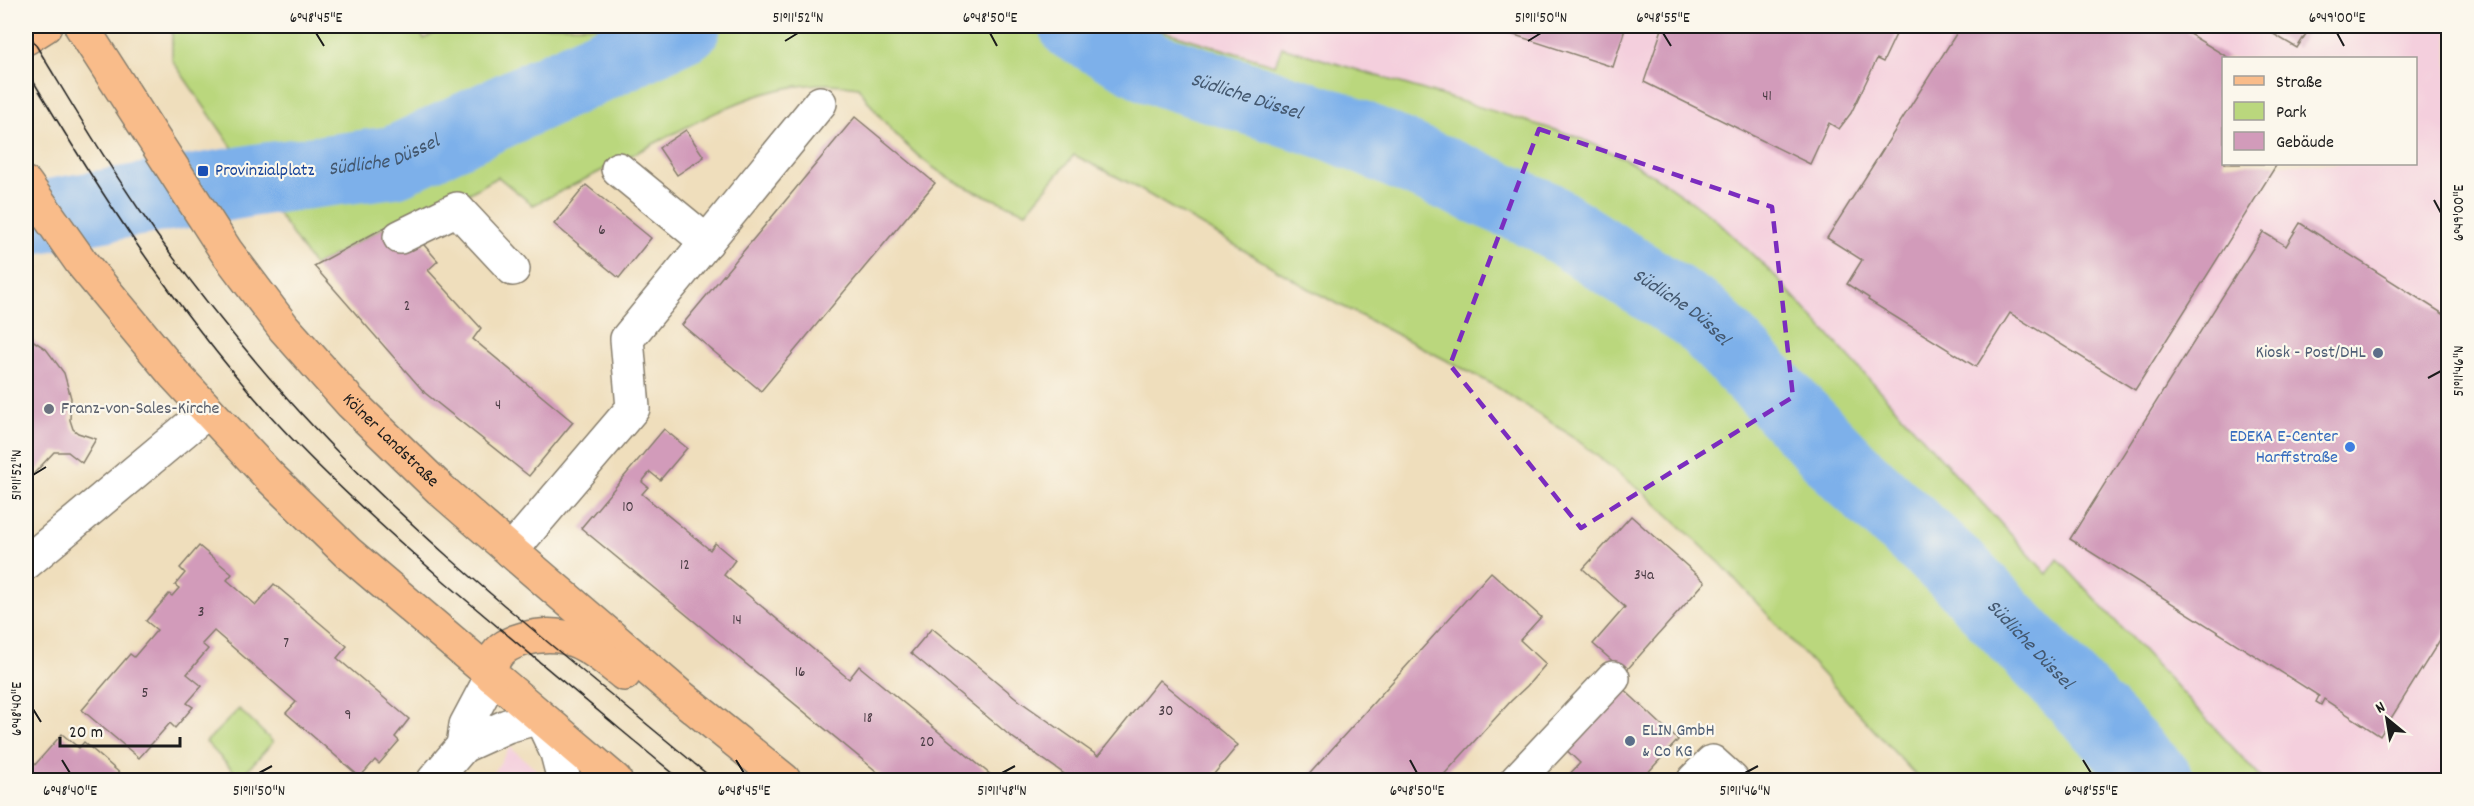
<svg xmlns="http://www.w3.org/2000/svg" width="2474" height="806" viewBox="0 0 2474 806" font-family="Dekko,sans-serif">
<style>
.built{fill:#f4cfdd;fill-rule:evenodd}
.green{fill:#bad77d;stroke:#6b7a4c;stroke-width:1.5}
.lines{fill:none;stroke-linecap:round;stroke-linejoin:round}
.river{stroke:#7db0ea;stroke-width:72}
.building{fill:#d29bba}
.minor-casing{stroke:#867d6c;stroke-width:36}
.major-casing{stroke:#867d6c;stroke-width:36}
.minor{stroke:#fff;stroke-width:33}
.major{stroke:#f9bc8a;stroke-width:33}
.tram{stroke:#1c1c1c;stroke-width:1.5}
.marked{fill:none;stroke:#7b2cbf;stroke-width:4.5;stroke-dasharray:12 8;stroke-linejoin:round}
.ticks{fill:none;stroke:#1c1c1c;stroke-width:2}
.transit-dot{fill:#1a4fb4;stroke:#fbf7ec;stroke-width:2}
.service-dot{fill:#5c6f8a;stroke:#fbf7ec;stroke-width:2}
.worship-dot{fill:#6b7280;stroke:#fbf7ec;stroke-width:2}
.shop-dot{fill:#3f7fe0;stroke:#fbf7ec;stroke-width:2}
.labels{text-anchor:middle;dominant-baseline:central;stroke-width:4.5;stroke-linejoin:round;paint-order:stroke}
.number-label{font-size:15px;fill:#4a3c44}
.transit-label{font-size:18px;fill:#164399;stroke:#fbf7ec;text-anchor:start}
.service-label{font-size:18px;fill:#4e5e75;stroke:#fbf7ec;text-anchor:end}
.worship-label{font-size:18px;fill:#5b616d;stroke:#fbf7ec;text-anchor:start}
.shop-label{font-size:18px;fill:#366cbe;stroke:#fbf7ec;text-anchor:end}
.street-label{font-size:18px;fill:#1c1c1c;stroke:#fbf7ec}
.water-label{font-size:20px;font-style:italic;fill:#43576e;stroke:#fbf7ec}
.neatline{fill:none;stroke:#1c1c1c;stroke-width:2}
.ticks-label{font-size:15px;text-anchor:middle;fill:#1c1c1c}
</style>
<rect width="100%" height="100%" fill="#fbf7ec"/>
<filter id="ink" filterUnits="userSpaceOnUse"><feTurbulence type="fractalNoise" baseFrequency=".0167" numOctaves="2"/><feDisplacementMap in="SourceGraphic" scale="12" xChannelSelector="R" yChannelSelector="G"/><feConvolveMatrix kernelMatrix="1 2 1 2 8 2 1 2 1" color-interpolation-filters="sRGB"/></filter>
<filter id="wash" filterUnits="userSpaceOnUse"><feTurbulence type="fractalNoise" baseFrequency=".008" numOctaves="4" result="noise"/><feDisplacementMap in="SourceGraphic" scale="24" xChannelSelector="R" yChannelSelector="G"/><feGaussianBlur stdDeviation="1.35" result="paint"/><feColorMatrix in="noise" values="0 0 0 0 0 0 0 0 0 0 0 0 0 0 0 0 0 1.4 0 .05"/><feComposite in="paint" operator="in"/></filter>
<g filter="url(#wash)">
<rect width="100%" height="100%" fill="#efdebc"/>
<!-- built -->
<g class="built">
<path d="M1147 26H2448V766L2441 780H2263L2059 559 2048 575 1774 275 1712 216 1624 158 1575 136 1533 121 1282 47 1276 65ZM2224 58H2416V164H2224Z"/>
<polygon points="510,747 548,780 489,780"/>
</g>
<!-- green -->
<g class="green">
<path d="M174 26H416L424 39 448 26H1147L1275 65 1282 47 1575 136 1624 158 1665 183 1712 216 1774 275 2047 574 2058 559 2263 780H1920L1721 564 1650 498 1572 436 1492 384 1313 291 1129 183 1074 155 1026 212C1003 203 979 194 958 183 916 161 884 125 858 87 782 73 721 110 655 143 615 164 574 185 533 205L498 177 438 211 406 218 389 225 314 266 172 60V29Z"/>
<polygon points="239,709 273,742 240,778 206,742"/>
</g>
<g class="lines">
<!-- river -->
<g class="river">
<path id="s1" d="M1075 26 1153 68 1335 126 1543 216 1700 317 1857 479 1961 574 2157 780"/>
<path id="s2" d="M26 219 262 179 394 162 685 26"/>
</g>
</g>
<g id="blocks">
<!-- building -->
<g class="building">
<polygon points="1487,26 1626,26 1613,67"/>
<polygon points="1663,26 1900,26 1883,62 1877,59 1851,113 1839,129 1829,123 1810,164 1644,82"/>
<polygon points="1961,26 2190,26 2186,32 2229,58 2224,58 2224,164 2277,164 2135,390 2010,313 1976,367 1868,300 1869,298 1847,284 1862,260 1827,238"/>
<polygon points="2260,26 2311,26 2297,48"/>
<polygon points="855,117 935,183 761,391 682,325"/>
<polygon points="686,130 704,157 677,175 659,148"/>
<polygon points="586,185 651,238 619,278 554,224"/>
<polygon points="2300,223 2448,317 2448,627 2380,736 2324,699 2321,705 2316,702 2319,696 2070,539 2263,232 2286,246"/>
<polygon points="389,225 408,246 418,238 438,261 428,270 481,328 473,339 573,422 529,476 425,393 314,266"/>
<polygon points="26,336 46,349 64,373 71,398 70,420 73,429 78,433 96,439 82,463 68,452 54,452 26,482"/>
<polygon points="664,429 687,448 660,480 650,472 642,482 648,487 642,494 710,550 715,543 735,560 724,575 849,679 859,666 997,780 887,780 581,528"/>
<polygon points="1631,516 1705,582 1625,672 1593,644 1625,607 1583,569"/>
<polygon points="199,546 232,574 227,580 256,605 274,584 347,646 337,658 409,719 395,737 399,741 379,764 375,760 360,777 286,713 296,702 214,631 202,644 208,649 187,674 202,686 187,703 193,707 175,728 170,723 139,758 82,710 130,654 134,657 157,630 146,621 169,594 172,596 179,588 175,585 185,573 180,568"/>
<polygon points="1491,572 1541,617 1520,640 1546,664 1527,686 1511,701 1439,780 1304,780"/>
<polygon points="932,628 1021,702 1098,756 1159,680 1238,745 1209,780 1073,780 1009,735 911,653"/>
<polygon points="1617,683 1678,740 1641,780 1564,780 1580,763 1561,745"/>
<polygon points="62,734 79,748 84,742 122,775 118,780 26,780 26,775"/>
</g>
</g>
</g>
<g filter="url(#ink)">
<use href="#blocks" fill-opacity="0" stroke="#867d6c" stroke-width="1.5"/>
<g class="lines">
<!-- minor casing -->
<g class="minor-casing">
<g id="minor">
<polyline points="618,169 707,242"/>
<polyline points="400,237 457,209 513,269"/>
<polyline points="511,551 633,408 627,339 820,103"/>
<polyline points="26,563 208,411"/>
<polyline points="463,746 466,725 492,676"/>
<polyline points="434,780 463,746 507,726 540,717 557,753 564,780"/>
<polyline points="1517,780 1613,678"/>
<polyline points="1694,780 1712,762 1732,780"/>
</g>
</g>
<!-- major casing -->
<g class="major-casing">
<g id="major">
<path id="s3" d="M81 26 226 251 284 328 351 403 440 489 511 551 680 696 784 780"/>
<polyline points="26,38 45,26"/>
<polyline points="26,184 81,262 174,374 268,475 347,552 615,780"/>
<path d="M492 676C492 672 492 666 493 662 501 638 543 633 564 637 586 642 607 660 624 674"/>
</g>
</g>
<!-- minor -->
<use href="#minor" class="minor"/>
<!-- major -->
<use href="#major" class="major"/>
<!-- tram -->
<g class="tram">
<path d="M26 29C63 89 98 150 138 208 184 275 234 338 288 399 415 541 569 658 714 780"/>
<path d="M26 69C98 190 174 308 268 413 323 474 384 528 445 582 523 649 602 714 681 780"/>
</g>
</g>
</g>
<!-- marked area -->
<path class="marked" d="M1539 129 1772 207 1793 397 1581 528 1450 365Z"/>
<!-- ticks -->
<path class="ticks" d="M316 33 324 46M990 33 997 46M1663 33 1671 46M2337 33 2344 46M785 41 798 33M1528 41 1541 33M2434 200 2441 213M2428 378 2441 371M33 475 46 467M33 709 41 722M62 760 70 773M736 760 744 773M1410 760 1417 773M2083 760 2091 773M259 773 272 766M1002 773 1015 766M1745 773 1758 766"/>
<!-- markers -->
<rect class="transit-dot" x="197" y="165" width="12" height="12" rx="3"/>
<g class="service-dot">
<circle cx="2378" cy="353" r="6"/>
<circle cx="1630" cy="741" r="6"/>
</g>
<circle class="worship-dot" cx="49" cy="409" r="6"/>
<circle class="shop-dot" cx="2350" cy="447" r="6"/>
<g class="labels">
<!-- number labels -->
<g class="number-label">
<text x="1767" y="97">41</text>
<text x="602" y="231">6</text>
<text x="407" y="307">2</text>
<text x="498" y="406">4</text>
<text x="628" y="508">10</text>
<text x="685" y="566">12</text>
<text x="1644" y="576">34a</text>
<text x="201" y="613">3</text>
<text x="737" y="621">14</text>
<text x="286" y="644">7</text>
<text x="800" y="673">16</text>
<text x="145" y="694">5</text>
<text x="1166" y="712">30</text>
<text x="348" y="716">9</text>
<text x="868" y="719">18</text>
<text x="927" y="743">20</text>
</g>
<!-- transit labels -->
<g class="transit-label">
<text x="215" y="171">Provinzialplatz</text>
</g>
<!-- service labels -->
<g class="service-label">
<text x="2366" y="353">Kiosk - Post/DHL</text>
<text x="1642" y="731" text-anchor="start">ELIN GmbH<tspan x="1642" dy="21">&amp; Co KG</tspan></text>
</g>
<!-- worship labels -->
<g class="worship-label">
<text x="61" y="409">Franz-von-Sales-Kirche</text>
</g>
<!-- shop labels -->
<g class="shop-label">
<text x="2338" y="437">EDEKA E-Center<tspan x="2338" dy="21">Harffstraße</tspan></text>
</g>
<!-- street labels -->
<g class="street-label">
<text stroke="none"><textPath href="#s3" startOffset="519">Kölner Landstraße</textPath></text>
</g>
<!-- water labels -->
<g class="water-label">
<text stroke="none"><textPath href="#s1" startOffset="186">Südliche Düssel</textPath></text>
<text stroke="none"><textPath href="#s2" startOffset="364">Südliche Düssel</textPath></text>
<text stroke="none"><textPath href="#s1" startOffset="672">Südliche Düssel</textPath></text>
<text stroke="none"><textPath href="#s1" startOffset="1158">Südliche Düssel</textPath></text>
</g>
</g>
<!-- margin -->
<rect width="2474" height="806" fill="none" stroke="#fbf7ec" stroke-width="66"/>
<!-- legend -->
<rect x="2222" y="57" width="195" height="108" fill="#fbf7ec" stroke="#a29f99" stroke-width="1.5"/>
<rect x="2234" y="76" width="30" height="9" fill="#f9bc8a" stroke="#a29f99" stroke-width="1.5"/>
<text x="2276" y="87" font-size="18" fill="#1c1c1c">Straße</text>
<rect x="2234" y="102" width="30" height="18" fill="#bad77d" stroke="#a29f99" stroke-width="1.5"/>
<text x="2276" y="117" font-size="18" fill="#1c1c1c">Park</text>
<rect x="2234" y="132" width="30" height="18" fill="#d29bba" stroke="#a29f99" stroke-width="1.5"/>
<text x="2276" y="147" font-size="18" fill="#1c1c1c">Gebäude</text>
<!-- north arrow -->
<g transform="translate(2387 719) rotate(330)" stroke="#fbf7ec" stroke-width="4.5" paint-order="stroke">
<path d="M0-4.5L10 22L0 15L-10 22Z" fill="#1c1c1c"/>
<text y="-9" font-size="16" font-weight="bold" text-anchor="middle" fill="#1c1c1c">N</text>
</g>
<!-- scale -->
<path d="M60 737v9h120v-9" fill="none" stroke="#1c1c1c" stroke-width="3"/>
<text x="69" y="737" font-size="18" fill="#1c1c1c" stroke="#fbf7ec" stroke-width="4.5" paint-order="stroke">20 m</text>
<rect x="33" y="33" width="2408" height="740" class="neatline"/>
<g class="ticks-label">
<text x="316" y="22">6°48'45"E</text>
<text x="798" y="22">51°11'52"N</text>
<text x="990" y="22">6°48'50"E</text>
<text x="1541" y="22">51°11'50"N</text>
<text x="1663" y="22">6°48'55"E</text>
<text x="2337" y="22">6°49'00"E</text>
<text transform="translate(2458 213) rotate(-90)" y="5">6°49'00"E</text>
<text transform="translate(2458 371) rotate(-90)" y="5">51°11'46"N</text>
<text transform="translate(16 475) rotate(-90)" y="5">51°11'52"N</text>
<text transform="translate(16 709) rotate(-90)" y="5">6°48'40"E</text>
<text x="70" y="795">6°48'40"E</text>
<text x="259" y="795">51°11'50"N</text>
<text x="744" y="795">6°48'45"E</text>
<text x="1002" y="795">51°11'48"N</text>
<text x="1417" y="795">6°48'50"E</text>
<text x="1745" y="795">51°11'46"N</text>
<text x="2091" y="795">6°48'55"E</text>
</g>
</svg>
